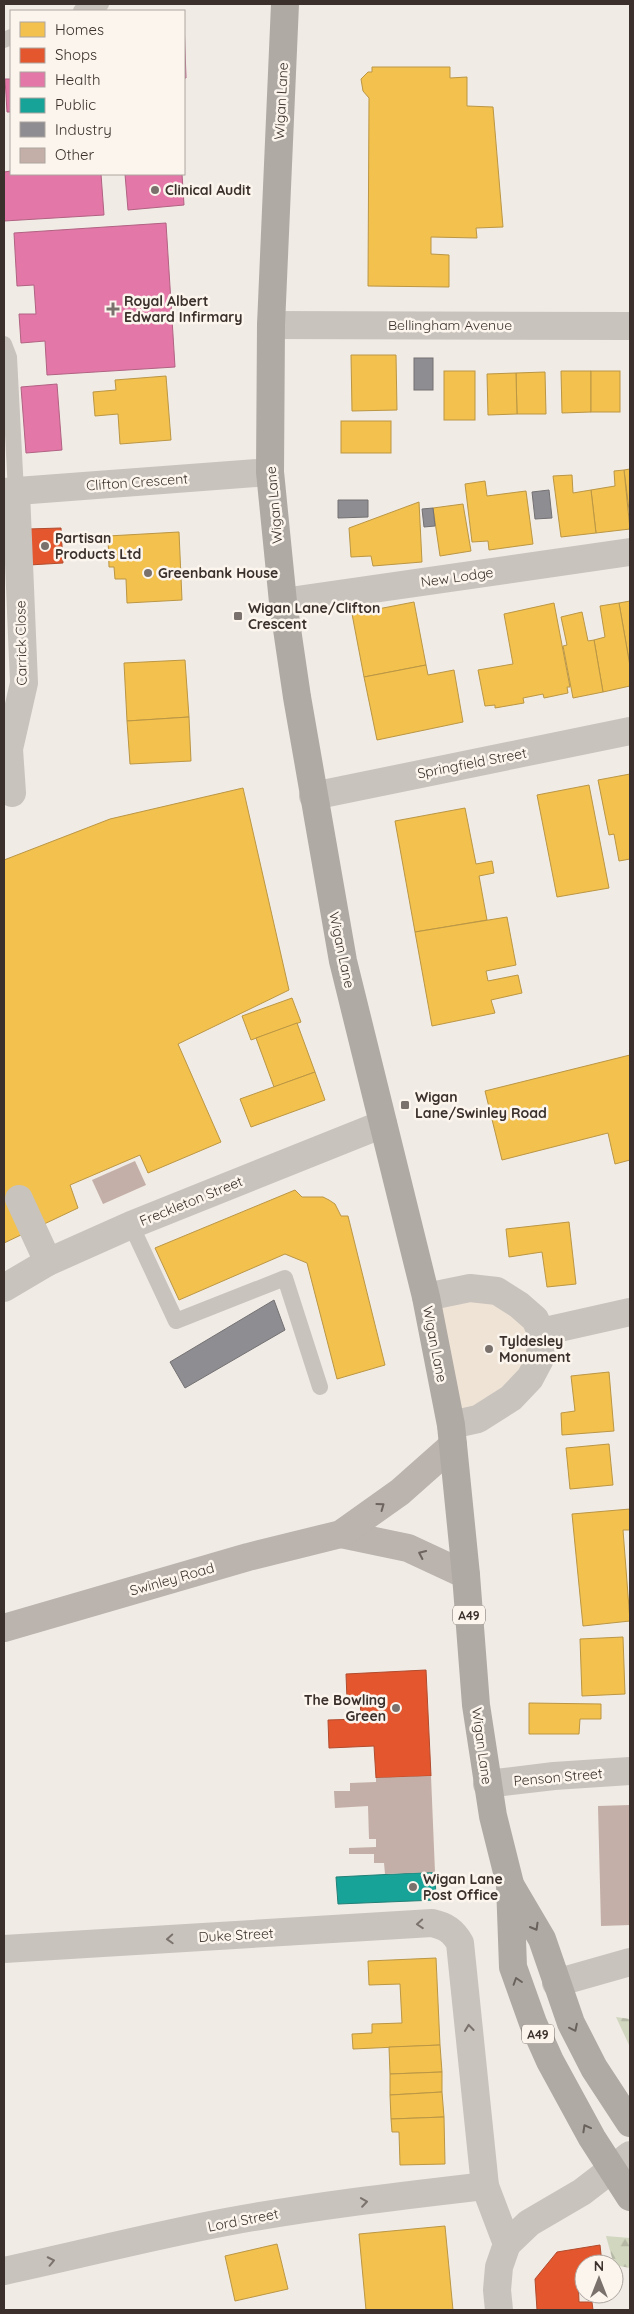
<svg xmlns="http://www.w3.org/2000/svg" width="634" height="2314" viewBox="0 0 634 2314" font-family="Quicksand,sans-serif">
<style>
.forest{fill:url(#forest-firs)}
.plaza{fill:#eee3d5}
.homes{fill:#f2c14e;stroke:#bb9644}
.shops{fill:#e4572e;stroke:#b14b2d}
.health{fill:#e377a8;stroke:#b16282}
.public{fill:#17a398;stroke:#228077}
.industry{fill:#8d8d92;stroke:#747173}
.building{fill:#c3afa7}
.lines{fill:none;stroke-linecap:round;stroke-linejoin:round}
.lane{stroke:#c9c3be;stroke-width:16}
.street{stroke:#c9c3be;stroke-width:28}
.secondary{stroke:#bab3ae;stroke-width:28}
.highway{stroke:#afaaa4;stroke-width:28}
.oneway{stroke:#6e645f}
.oneway2{stroke:#7b726d}
.oneway3{stroke:#69615b}
.poi-dot{fill:#7a716c;stroke:#fbf5ee;stroke-width:2}
.labels{text-anchor:middle;dominant-baseline:central;stroke-width:5;stroke-linejoin:round;paint-order:stroke}
.shield{fill:#fbf5ee;stroke:#756b66;stroke-width:1}
.shield-label{font-size:12px;font-weight:bold;fill:#3b302b}
.street-label{font-size:14px;fill:#3b302b;stroke:#fbf5ee}
.poi-label{font-size:14px;font-weight:bold;fill:#3b302b;stroke:#fbf5ee;text-anchor:start}
</style>
<defs>
<pattern id="forest-firs" width="22" height="20" patternUnits="userSpaceOnUse" patternTransform="scale(1.25)"><rect width="22" height="20" fill="#d1d6bf"/><path d="M5 1l3.5 6h-7zM16 11l3.5 6h-7z" fill="#b4b8a4"/></pattern>
</defs>
<rect width="100%" height="100%" fill="#f0ebe5"/>
<!-- forest -->
<g class="forest">
<polygon points="616,2017 630,2019 630,2047"/>
<polygon points="606,2236 630,2238 630,2268 614,2265"/>
</g>
<!-- plaza -->
<polygon class="plaza" points="426,1297 519,1305 540,1359 451,1425"/>
<!-- homes -->
<g class="homes">
<polygon points="372,67 450,67 450,78 467,77 467,106 493,107 503,227 476,228 477,238 431,237 431,254 449,255 449,287 368,286 369,98 363,91 361,79 368,72 372,72"/>
<polygon points="351,355 396,355 397,410 352,411"/>
<rect x="444" y="371" width="31" height="49"/>
<polygon points="561,371 591,371 591,412 562,413"/>
<rect x="591" y="371" width="29" height="41"/>
<polygon points="545,372 546,414 517,414 516,373"/>
<polygon points="516,373 517,414 488,415 487,374"/>
<polygon points="166,376 171,440 120,444 118,414 95,416 93,392 116,390 115,380"/>
<rect x="341" y="421" width="50" height="32"/>
<polygon points="630,469 630,518 624,470"/>
<polygon points="624,470 630,529 596,533 591,490 615,486 614,471"/>
<polygon points="572,475 573,493 591,490 596,533 561,537 553,476"/>
<polygon points="485,481 487,496 526,491 533,544 489,550 488,541 472,542 465,484"/>
<polygon points="419,502 422,562 373,566 371,556 351,557 349,528"/>
<polygon points="463,504 471,551 440,556 433,508"/>
<polygon points="179,532 182,600 127,603 126,579 115,579 114,567 109,567 108,536"/>
<polygon points="630,601 630,666 619,603"/>
<polygon points="414,602 426,665 364,677 352,614"/>
<polygon points="554,603 570,687 567,687 568,693 544,698 543,694 523,698 524,703 495,708 495,705 485,706 478,670 513,664 504,614"/>
<polygon points="619,603 630,666 630,686 603,692 594,640 605,637 600,606"/>
<polygon points="582,612 588,641 594,640 603,692 573,698 563,646 567,645 561,617"/>
<polygon points="185,660 189,717 127,721 124,663"/>
<polygon points="426,665 428,675 454,670 463,722 377,740 364,677"/>
<polygon points="189,717 191,761 130,764 127,721"/>
<polygon points="630,774 630,859 619,861 614,834 609,835 598,780"/>
<polygon points="589,785 609,888 557,897 537,795"/>
<polygon points="243,788 289,990 178,1044 221,1142 148,1173 140,1155 70,1185 78,1208 4,1243 4,860 110,819"/>
<polygon points="465,808 476,864 492,861 494,873 479,876 487,920 415,932 395,821"/>
<polygon points="507,917 516,965 486,971 488,981 518,975 522,993 491,1000 495,1013 432,1026 415,932"/>
<polygon points="292,998 301,1022 251,1040 242,1016"/>
<polygon points="297,1023 315,1072 274,1087 256,1038"/>
<polygon points="630,1055 630,1160 615,1164 608,1133 502,1160 485,1091"/>
<polygon points="315,1072 325,1100 251,1127 240,1099"/>
<polygon points="295,1190 302,1197 323,1197 329,1200 335,1204 341,1216 348,1216 385,1365 337,1379 307,1263 285,1254 179,1300 155,1248"/>
<polygon points="569,1222 576,1284 547,1287 542,1252 509,1257 506,1229"/>
<polygon points="609,1372 614,1431 562,1435 561,1413 575,1411 571,1376"/>
<polygon points="609,1444 613,1485 570,1489 566,1448"/>
<polygon points="630,1509 630,1530 623,1530 630,1621 583,1626 572,1514"/>
<polygon points="623,1637 625,1694 582,1696 580,1639"/>
<polygon points="529,1703 601,1704 601,1719 580,1719 579,1734 529,1734"/>
<polygon points="436,1958 440,2045 353,2049 352,2034 372,2033 372,2024 402,2023 400,1984 369,1985 368,1961"/>
<polygon points="440,2045 442,2072 390,2074 389,2047"/>
<polygon points="442,2072 442,2092 390,2095 390,2074"/>
<polygon points="442,2092 444,2117 391,2119 390,2095"/>
<polygon points="444,2117 445,2164 400,2165 399,2132 392,2132 391,2119"/>
<polygon points="445,2226 453,2310 366,2310 359,2234"/>
<polygon points="277,2244 288,2289 235,2301 225,2256"/>
</g>
<!-- shops -->
<g class="shops">
<polygon points="61,528 63,563 29,565 28,529"/>
<polygon points="426,1670 431,1776 376,1778 374,1746 329,1748 328,1720 361,1719 360,1699 347,1699 346,1674"/>
<polygon points="600,2245 602,2264 584,2264 584,2276 578,2277 579,2302 592,2302 593,2310 537,2310 535,2279 557,2252"/>
</g>
<!-- health -->
<g class="health">
<polygon points="184,20 186,78 184,78"/>
<polygon points="5,79 11,79 11,112 7,112"/>
<polygon points="11,171 11,174 101,174 104,215 4,221 4,172"/>
<polygon points="125,174 182,174 184,205 128,210"/>
<polygon points="166,223 175,367 47,375 45,341 21,343 19,314 36,314 34,285 17,286 14,233"/>
<polygon points="57,384 62,450 26,453 21,387"/>
</g>
<!-- public -->
<polygon class="public" points="435,1872 436,1900 338,1904 336,1877"/>
<!-- industry -->
<g class="industry">
<rect x="414" y="358" width="19" height="32"/>
<polygon points="549,490 552,518 535,519 532,492"/>
<polygon points="338,500 368,500 368,517 338,518"/>
<polygon points="433,508 435,526 424,527 422,509"/>
<polygon points="274,1300 285,1330 185,1388 170,1362"/>
</g>
<!-- building -->
<g class="building">
<polygon points="135,1161 146,1185 103,1204 92,1180"/>
<polygon points="431,1776 435,1872 385,1874 384,1863 374,1863 374,1854 349,1854 349,1848 376,1847 376,1839 369,1839 368,1806 335,1808 334,1791 350,1791 350,1783 376,1782 376,1778"/>
<polygon points="630,1805 630,1925 601,1926 598,1806"/>
</g>
<g class="lines">
<!-- lane -->
<g class="lane">
<polyline points="81,11 101,4"/>
<polyline points="4,40 11,37"/>
<polyline points="4,344 9,357 16,492"/>
<polyline points="131,1225 176,1321 285,1278 320,1387"/>
</g>
<!-- street -->
<g class="street">
<polyline points="271,325 630,326"/>
<polyline points="4,492 270,472"/>
<polyline points="283,602 630,552"/>
<polyline points="12,793 9,749 24,683 16,492"/>
<polyline points="313,796 630,731"/>
<polyline points="19,1199 48,1262"/>
<polyline points="4,1288 48,1262 131,1225 383,1124"/>
<polyline points="426,1297 470,1288 497,1291 519,1305 535,1319 541,1332 540,1359 530,1378 511,1398 478,1419 451,1425"/>
<polyline points="541,1332 630,1312"/>
<polyline points="487,1784 554,1776 630,1771"/>
<path d="M4 1949 432 1923C446 1926 453 1931 460 1943L485 2186 507 2244 499 2267 497 2290 499 2310"/>
<polyline points="556,1983 630,1962"/>
<polyline points="507,2244 529,2223 582,2192 630,2155"/>
<path d="M4 2271C78 2255 152 2236 226 2222 312 2206 399 2196 485 2186"/>
</g>
<!-- secondary -->
<g class="secondary">
<polyline points="341,1534 408,1548 466,1575"/>
<polyline points="4,1628 248,1557 341,1534 400,1492 453,1445"/>
</g>
<!-- highway -->
<g class="highway">
<polyline points="285,4 271,325 270,472 283,602 297,697 343,961 426,1297 451,1425 466,1575 476,1705 493,1816 510,1884 513,1967 533,2023 550,2061 592,2138 630,2197"/>
<polyline points="512,1888 542,1939 571,2023 594,2068 630,2123"/>
</g>
</g>
<!-- one-way arrows -->
<defs><path id="oneway-chevron" d="M-2-3.5L2.5 0L-2 3.5" fill="none" stroke-width="1.6" stroke-linecap="round" stroke-linejoin="round" transform="scale(1.25)"/></defs>
<g class="oneway">
<use href="#oneway-chevron" transform="translate(381 1506) rotate(-36)"/>
<use href="#oneway-chevron" transform="translate(422 1554) rotate(-155)"/>
</g>
<g class="oneway2">
<use href="#oneway-chevron" transform="translate(420 1924) rotate(176)"/>
<use href="#oneway-chevron" transform="translate(170 1939) rotate(177)"/>
<use href="#oneway-chevron" transform="translate(469 2028) rotate(-96)"/>
<use href="#oneway-chevron" transform="translate(364 2202) rotate(-8)"/>
<use href="#oneway-chevron" transform="translate(51 2261) rotate(-12)"/>
</g>
<g class="oneway3">
<use href="#oneway-chevron" transform="translate(535 1927) rotate(60)"/>
<use href="#oneway-chevron" transform="translate(517 1981) rotate(-108)"/>
<use href="#oneway-chevron" transform="translate(574 2028) rotate(64)"/>
<use href="#oneway-chevron" transform="translate(586 2128) rotate(-119)"/>
</g>
<!-- markers -->
<g class="poi-dot">
<circle cx="155" cy="190" r="5"/>
<path d="M110.5 301.5h5v5h5v5h-5v5h-5v-5h-5v-5h5z"/>
<circle cx="45" cy="546" r="5"/>
<circle cx="148" cy="573" r="5"/>
<rect x="233" y="611" width="10" height="10" rx="2.5"/>
<rect x="400" y="1100" width="10" height="10" rx="2.5"/>
<circle cx="489" cy="1349" r="5"/>
<circle cx="396" cy="1708" r="5"/>
<circle cx="413" cy="1887" r="5"/>
</g>
<g class="labels">
<!-- shield labels -->
<g class="shield">
<rect x="453" y="1605.5" width="32" height="19" rx="4"/>
<rect x="522" y="2024.5" width="32" height="19" rx="4"/>
</g>
<g class="shield-label">
<text x="469" y="1615">A49</text>
<text x="538" y="2034">A49</text>
</g>
<!-- street labels -->
<g class="street-label">
<text transform="translate(281 101) rotate(-87)">Wigan Lane</text>
<text x="450" y="325">Bellingham Avenue</text>
<text transform="translate(137 482) rotate(-4)">Clifton Crescent</text>
<text transform="translate(274 505) rotate(-95)">Wigan Lane</text>
<text transform="translate(457 577) rotate(-8)">New Lodge</text>
<text transform="translate(21 643) rotate(-91)">Carrick Close</text>
<text transform="translate(472 763) rotate(-11)">Springfield Street</text>
<text transform="translate(342 950) rotate(78)">Wigan Lane</text>
<text transform="translate(191 1201) rotate(-22)">Freckleton Street</text>
<text transform="translate(435 1344) rotate(79)">Wigan Lane</text>
<text transform="translate(172 1579) rotate(-16)">Swinley Road</text>
<text transform="translate(482 1746) rotate(82)">Wigan Lane</text>
<text transform="translate(558 1777) rotate(-5)">Penson Street</text>
<text transform="translate(236 1935) rotate(-3)">Duke Street</text>
<text transform="translate(243 2220) rotate(-11)">Lord Street</text>
</g>
<!-- poi labels -->
<g class="poi-label">
<text x="165" y="190">Clinical Audit</text>
<text x="124" y="301">Royal Albert<tspan x="124" dy="16">Edward Infirmary</tspan></text>
<text x="55" y="538">Partisan<tspan x="55" dy="16">Products Ltd</tspan></text>
<text x="158" y="573">Greenbank House</text>
<text x="248" y="608">Wigan Lane/Clifton<tspan x="248" dy="16">Crescent</tspan></text>
<text x="415" y="1097">Wigan<tspan x="415" dy="16">Lane/Swinley Road</tspan></text>
<text x="499" y="1341">Tyldesley<tspan x="499" dy="16">Monument</tspan></text>
<text x="386" y="1700" text-anchor="end">The Bowling<tspan x="386" dy="16">Green</tspan></text>
<text x="423" y="1879">Wigan Lane<tspan x="423" dy="16">Post Office</tspan></text>
</g>
</g>
<!-- border -->
<rect width="634" height="2314" fill="none" stroke="#3b302b" stroke-width="10"/>
<!-- legend -->
<rect x="10" y="10" width="175" height="165" fill="#fbf5ee" stroke="#aea6a0"/>
<rect x="20" y="22" width="25" height="15" fill="#f2c14e" stroke="#aea6a0"/>
<text x="55" y="35" font-size="15" fill="#3b302b">Homes</text>
<rect x="20" y="48" width="25" height="15" fill="#e4572e" stroke="#aea6a0"/>
<text x="55" y="60" font-size="15" fill="#3b302b">Shops</text>
<rect x="20" y="72" width="25" height="15" fill="#e377a8" stroke="#aea6a0"/>
<text x="55" y="85" font-size="15" fill="#3b302b">Health</text>
<rect x="20" y="98" width="25" height="15" fill="#17a398" stroke="#aea6a0"/>
<text x="55" y="110" font-size="15" fill="#3b302b">Public</text>
<rect x="20" y="122" width="25" height="15" fill="#8d8d92" stroke="#aea6a0"/>
<text x="55" y="135" font-size="15" fill="#3b302b">Industry</text>
<rect x="20" y="148" width="25" height="15" fill="#c3afa7" stroke="#aea6a0"/>
<text x="55" y="160" font-size="15" fill="#3b302b">Other</text>
<!-- north arrow -->
<g transform="translate(599 2279)"><circle r="24" fill="#fbf5ee" stroke="#aea6a0"/>
<path d="M0-4L9 19L0 12L-9 19Z" fill="#7a716c"/>
<text y="-8" font-size="14" font-weight="bold" text-anchor="middle" fill="#3b302b">N</text>
</g>
</svg>
